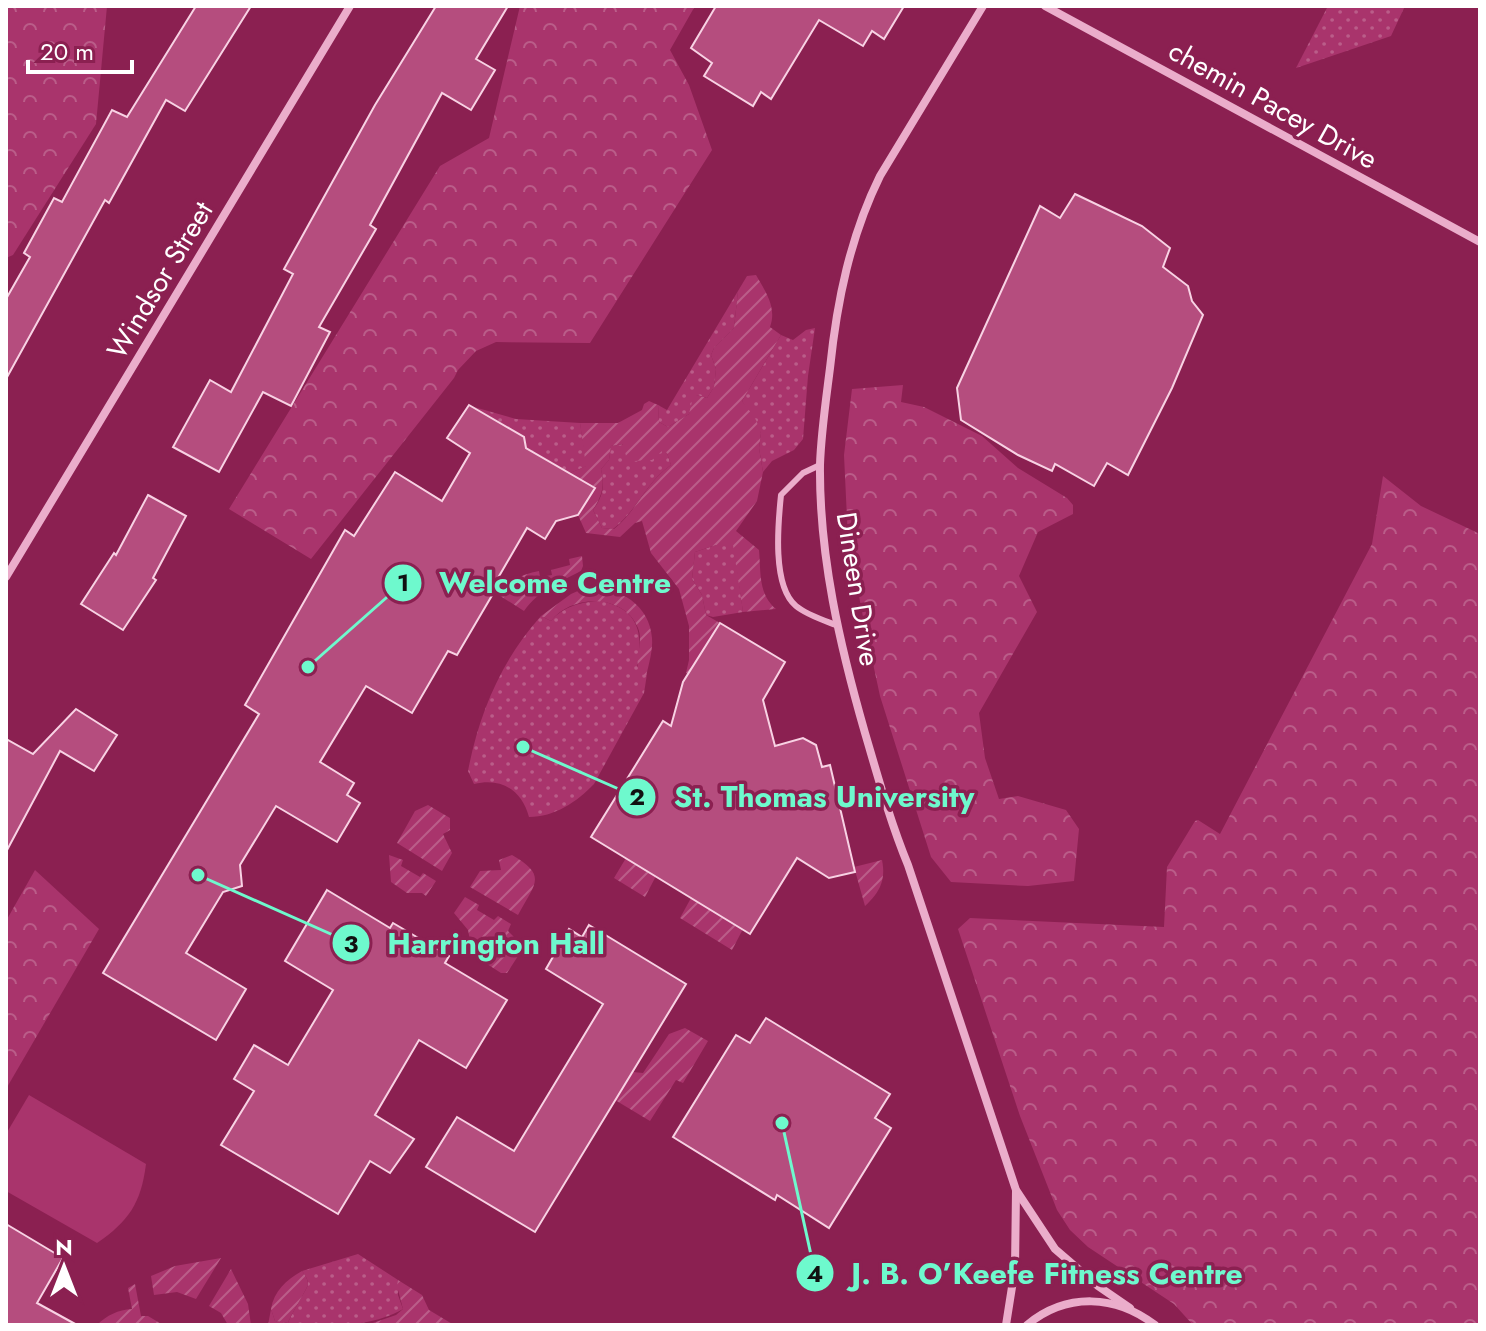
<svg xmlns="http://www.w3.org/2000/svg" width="1486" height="1331" viewBox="0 0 1486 1331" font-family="Jost,sans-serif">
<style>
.grass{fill:url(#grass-dots)}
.forest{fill:url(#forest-crowns)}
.garden{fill:url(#garden-furrows);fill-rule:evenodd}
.pitch{fill:#a9346c}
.building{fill:#b54d7e;stroke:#f8d2e4;stroke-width:2}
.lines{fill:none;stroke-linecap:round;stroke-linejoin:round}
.service{stroke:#ebadcb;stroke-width:6}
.minor{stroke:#ebadcb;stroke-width:8}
.labels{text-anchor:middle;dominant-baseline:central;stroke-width:7;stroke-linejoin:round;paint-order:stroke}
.street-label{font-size:28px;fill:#fff;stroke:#8b2051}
.leader{fill:none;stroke:#6ef9cd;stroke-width:3}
.callout-dot{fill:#6ef9cd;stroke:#8b2051;stroke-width:3}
.mark-label{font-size:24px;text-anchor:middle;font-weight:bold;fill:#111}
.callout-label{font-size:30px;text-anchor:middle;font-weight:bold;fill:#6ef9cd;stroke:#8b2051;stroke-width:7;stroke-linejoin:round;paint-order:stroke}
</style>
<defs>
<pattern id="grass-dots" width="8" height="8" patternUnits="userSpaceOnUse" patternTransform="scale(2)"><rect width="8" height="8" fill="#a9346c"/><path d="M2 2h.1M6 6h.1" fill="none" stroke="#ba5d89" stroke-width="1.8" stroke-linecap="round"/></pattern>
<pattern id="forest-crowns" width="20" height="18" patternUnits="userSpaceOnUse" patternTransform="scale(2)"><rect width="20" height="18" fill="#a9346c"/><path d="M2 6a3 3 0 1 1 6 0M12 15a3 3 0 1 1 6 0" fill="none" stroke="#ba5d89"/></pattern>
<pattern id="garden-furrows" width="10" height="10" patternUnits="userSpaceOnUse" patternTransform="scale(2)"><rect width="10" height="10" fill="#a9346c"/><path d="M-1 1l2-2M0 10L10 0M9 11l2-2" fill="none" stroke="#ba5d89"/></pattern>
</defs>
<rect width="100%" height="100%" fill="#8b2051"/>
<!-- grass -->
<g class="grass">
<polygon points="1328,6 1405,6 1391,36 1296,68"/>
<polygon points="738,291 734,328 714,348 711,355 716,369 714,387 707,398 697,395 689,414 668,427 659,422 658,405 667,410"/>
<polygon points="815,328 808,376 803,439 794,450 772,461 763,472 759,448 761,433 742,401 781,335 793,340 806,330"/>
<polygon points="474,407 516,419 580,423 587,466 570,473 526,447 524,436"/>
<path d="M624 444 662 450 667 453 671 465C646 482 637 511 613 529L602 528 593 510C603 496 605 486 601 469L609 460 611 446Z"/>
<polygon points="716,545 734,545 743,612 713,617 706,615 702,595 692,579 695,552"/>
<path d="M601 601C638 609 644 632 637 666L647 674 644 693 594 784C577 802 554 817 529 817 522 790 501 777 474 784L468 771C479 713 502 659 541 616L551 621C562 607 583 601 601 601Z"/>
<path d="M358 1254 398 1280V1295L403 1309C366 1331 312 1325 268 1325L271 1309 275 1321 288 1323C291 1314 308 1288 308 1284 308 1279 305 1275 302 1271Z"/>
</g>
<!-- forest -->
<g class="forest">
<polygon points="6,6 107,6 96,124 13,255 6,258"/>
<polygon points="520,6 695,6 670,50 689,85 712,150 590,343 496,342 476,351 458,370 454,378 311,559 229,509 440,166 489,138"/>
<polygon points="903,385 901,402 924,407 982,436 1018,468 1067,498 1073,505 1073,514 1038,532 1019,576 1037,612 979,713 985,758 999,799 1018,796 1066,810 1079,829 1074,881 1028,886 951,882 931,857 880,696 863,617 848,539 844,455 852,389"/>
<polygon points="1383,476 1421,506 1480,534 1480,1325 1193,1325 1174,1304 1088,1247 1070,1230 1057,1210 1020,1116 958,929 970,918 1164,927 1167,867 1195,821 1198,820 1220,834 1372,544"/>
<polygon points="35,870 99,929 6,1089 6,921"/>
</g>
<!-- garden -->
<g class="garden">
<path d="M756 275C766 292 777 308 770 327L781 335 742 401 756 420 761 433 759 448 763 472 757 501 736 531 759 550C761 572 758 594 776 609L743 612 733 545H716L695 552 692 579 702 595 706 615 720 623 688 674 686 673 689 660V626L679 589 651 553 642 521 635 523 620 537 586 533 578 515 591 493 590 485 570 473 586 466 580 423H618L642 410 644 404 649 401 658 405 659 422 668 427 689 414 693 397 697 395 707 398 714 387 716 369 711 355 714 348 734 328 738 291 747 276ZM623 444 626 456 634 461 652 460 662 451 667 453 671 465C646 482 637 511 614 529L602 528 593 510C602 496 605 486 601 469L609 460 611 446Z"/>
<path d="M582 556 583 566 581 571C560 582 538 591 524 611L494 592C503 583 526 573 539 571L540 577 552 575 551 570 570 565 569 559Z"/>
<path d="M587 587C617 585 650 605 652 638 653 650 649 664 646 676L639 672C634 658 644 643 638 628 624 593 571 594 551 621L541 616 571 594Z"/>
<polygon points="428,805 450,818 450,830 443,834 452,853 442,871 397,843 415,811"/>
<polygon points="389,855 403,860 401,866 420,877 423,873 436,881 426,896 422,893 407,893 391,882"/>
<path d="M512 855C548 876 535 883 518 915L470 887 480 871 501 870 499 860Z"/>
<polygon points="626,858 656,876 645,897 614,878"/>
<path d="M882 860C886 880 880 892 865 906L854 867Z"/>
<polygon points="465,897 479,905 477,910 494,920 498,916 511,924 508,931 516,939 518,956 507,973 501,973 473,955 468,930 454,913"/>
<polygon points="691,898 743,929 732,950 680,918"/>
<polygon points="685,1028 708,1041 683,1083 676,1080 650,1121 615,1100 633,1072 643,1073 669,1034"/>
<polygon points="221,1258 196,1299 177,1292 154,1295 151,1276 175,1266"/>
<polygon points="231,1269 248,1304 251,1325 228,1325 221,1313 209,1306"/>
<path d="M302 1271C305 1275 308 1279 308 1284 308 1288 291 1314 288 1323L275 1321 271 1309C274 1291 286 1280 302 1271Z"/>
<polygon points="398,1280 422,1295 429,1310 454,1325 367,1325 396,1315 403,1309 397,1286"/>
<path d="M135 1284 141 1316H148L163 1325H97C107 1315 118 1310 132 1309L128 1288Z"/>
</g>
<!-- pitch -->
<path class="pitch" d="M29 1095 146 1164C141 1203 129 1221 97 1243L6 1191V1134Z"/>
<!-- building -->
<g class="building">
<polygon points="196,6 251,6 185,111 166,100 109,203 105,200 6,379 6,299 30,257 24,253 54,198 62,202 112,110 127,117"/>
<polygon points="436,6 508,6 476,59 495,70 471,110 442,93 370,225 376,229 319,327 330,332 291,406 263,392 219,472 173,447 210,380 231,392 293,274 284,269 375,105"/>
<polygon points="716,6 904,6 884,39 872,31 863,46 819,20 771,99 761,92 753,106 704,76 712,63 691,48"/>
<polygon points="1075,194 1142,226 1170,248 1163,267 1188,286 1192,301 1203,315 1172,388 1128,475 1107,463 1094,486 1055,464 1052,471 1018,455 961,420 957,388 1040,206 1060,218"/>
<polygon points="469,405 524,437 526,448 595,488 578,515 556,521 545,539 527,528 491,590 494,592 457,655 448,651 412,713 366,686 320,762 354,783 347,795 360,803 337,842 276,806 240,865 242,886 223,892 186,953 246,989 216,1040 103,973 259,714 245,705 345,530 354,536 395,472 442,501 470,453 447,438"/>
<polygon points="148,495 186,516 153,578 156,580 123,630 81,604 114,553 116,555"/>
<polygon points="720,623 785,662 763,700 775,746 803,738 816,745 822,767 830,765 855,872 829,878 797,858 750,934 591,837 663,721 671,726 683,682"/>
<polygon points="76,709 117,735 94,771 60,751 6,852 6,739 33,754"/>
<polygon points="327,890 390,928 393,923 449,956 445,963 507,1000 466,1068 419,1040 375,1115 414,1139 390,1173 370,1161 338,1214 221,1145 254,1091 234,1079 254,1045 288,1065 333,990 285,961"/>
<polygon points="589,925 686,984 535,1232 426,1167 457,1117 514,1151 603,1004 546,969 569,929 582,937"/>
<polygon points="766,1018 890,1094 875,1118 891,1128 829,1228 777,1195 775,1200 673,1137 736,1035 750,1043"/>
<polygon points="6,1224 63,1258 37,1303 77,1325 6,1325"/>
</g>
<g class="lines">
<!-- service -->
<path class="service" d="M820 465 803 473 781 495C778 524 772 586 796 606 807 615 823 620 836 625"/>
<!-- minor -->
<g class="minor">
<path d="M983 6 880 176C850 237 837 301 830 368 826 400 821 433 820 465 819 556 840 646 865 733 878 777 890 821 908 865L1016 1190 1055 1249 1098 1286 1130 1308"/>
<polyline points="1045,6 1480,242"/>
<polyline points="6,577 350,6"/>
<polyline points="1006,1325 1015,1268 1016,1191"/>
<path d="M1027 1325C1067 1292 1116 1295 1155 1325"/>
</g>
</g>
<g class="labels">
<!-- street labels -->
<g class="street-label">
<text transform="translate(1273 105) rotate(29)">chemin Pacey Drive</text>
<text transform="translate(160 280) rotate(-59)">Windsor Street</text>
<text transform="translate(858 589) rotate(81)">Dineen Drive</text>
</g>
</g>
<!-- callouts -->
<path class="leader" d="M308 667L403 583M523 747L637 797M198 875L351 943M782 1123L815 1273"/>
<g class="callout-dot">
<circle cx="308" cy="667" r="8"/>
<circle cx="523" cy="747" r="8"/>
<circle cx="198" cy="875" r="8"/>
<circle cx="782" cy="1123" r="8"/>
<circle cx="403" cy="583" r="20"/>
<circle cx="637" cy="797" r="20"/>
<circle cx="351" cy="943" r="20"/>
<circle cx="815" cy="1273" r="20"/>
</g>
<g class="mark-label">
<text x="403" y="591">1</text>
<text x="637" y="805">2</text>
<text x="351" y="952">3</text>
<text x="815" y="1282">4</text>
</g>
<g class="callout-label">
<text x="555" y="593">Welcome Centre</text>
<text x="824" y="807">St. Thomas University</text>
<text x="496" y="954">Harrington Hall</text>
<text x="1047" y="1284">J. B. O’Keefe Fitness Centre</text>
</g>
<!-- border -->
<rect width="1486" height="1331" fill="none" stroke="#ffffff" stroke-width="16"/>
<!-- north arrow -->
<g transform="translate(64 1267)" stroke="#8b2051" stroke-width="6" paint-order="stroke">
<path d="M0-6L14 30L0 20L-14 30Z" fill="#ffffff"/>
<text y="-12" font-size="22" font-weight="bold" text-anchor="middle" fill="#ffffff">N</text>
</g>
<!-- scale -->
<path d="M28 60v12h104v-12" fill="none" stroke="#ffffff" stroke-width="4"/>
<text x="40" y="60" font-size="24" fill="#ffffff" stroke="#8b2051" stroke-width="6" paint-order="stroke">20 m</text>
</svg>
